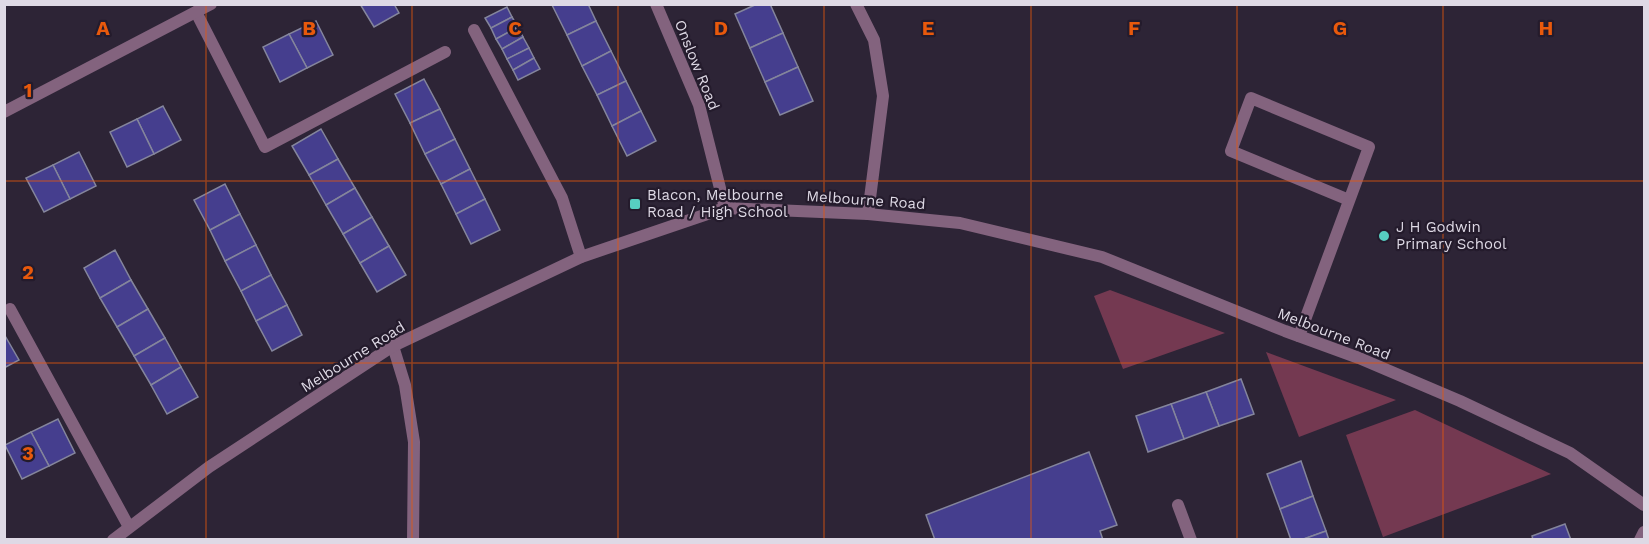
<svg xmlns="http://www.w3.org/2000/svg" width="1649" height="544" viewBox="0 0 1649 544" font-family="'Work Sans',sans-serif">
<style>
.green{fill:#743951}
.building{fill:#453e8e;stroke:#84859c;stroke-width:1.5}
.lines{fill:none;stroke-linecap:round;stroke-linejoin:round}
.lane{stroke:#83637e;stroke-width:12}
.street{stroke:#83637e;stroke-width:12}
.grid{fill:none;stroke:#e8590c;stroke-width:1.5;stroke-opacity:0.55}
.poi-dot{fill:#57cec1;stroke:#241b2c;stroke-width:2}
.labels{text-anchor:middle;dominant-baseline:central;stroke-width:4.5;stroke-linejoin:round;paint-order:stroke}
.street-label{font-size:15px;fill:#ded9e5;stroke:#241b2c}
.poi-label{font-size:15px;fill:#ded9e5;stroke:#241b2c;text-anchor:start}
.grid-label{font-size:20px;text-anchor:middle;font-weight:bold;fill:#e8590c;stroke:#241b2c;stroke-width:4.5;stroke-linejoin:round;paint-order:stroke}
</style>
<rect width="100%" height="100%" fill="#2d2436"/>
<!-- green -->
<g class="green">
<polygon points="1110,290 1225,333 1123,369 1094,296"/>
<polygon points="1266,352 1396,400 1299,437"/>
<polygon points="1415,410 1551,474 1383,537 1346,435"/>
</g>
<!-- building -->
<g class="building">
<polygon points="360,4 394,4 399,13 374,27"/>
<polygon points="553,4 588,4 596,21 567,35 552,5"/>
<polygon points="757,4 770,4 783,33 750,48 735,14"/>
<polygon points="507,7 512,17 491,28 485,18"/>
<polygon points="512,17 518,27 496,39 491,28"/>
<polygon points="316,21 333,55 307,68 289,34"/>
<polygon points="596,21 611,51 582,66 567,35"/>
<polygon points="518,27 523,37 502,49 496,39"/>
<polygon points="783,33 798,67 765,82 750,48"/>
<polygon points="289,34 307,68 280,82 263,47"/>
<polygon points="523,37 529,48 507,59 502,49"/>
<polygon points="529,48 534,58 513,70 507,59"/>
<polygon points="611,51 626,81 597,95 582,66"/>
<polygon points="534,58 540,69 518,80 513,70"/>
<polygon points="798,67 813,101 780,115 765,82"/>
<polygon points="424,79 440,109 410,123 395,94"/>
<polygon points="626,81 641,111 612,126 597,95"/>
<polygon points="163,106 181,140 154,154 137,119"/>
<polygon points="440,109 455,139 425,154 410,123"/>
<polygon points="641,111 656,141 627,156 612,126"/>
<polygon points="137,119 154,154 127,167 110,132"/>
<polygon points="321,129 338,159 309,175 292,146"/>
<polygon points="455,139 470,169 441,184 425,154"/>
<polygon points="79,152 96,186 70,199 53,165"/>
<polygon points="338,159 355,188 326,205 309,175"/>
<polygon points="53,165 70,199 44,212 26,178"/>
<polygon points="470,169 485,199 456,214 441,184"/>
<polygon points="225,184 240,214 210,230 194,200"/>
<polygon points="355,188 372,217 343,234 326,205"/>
<polygon points="485,199 500,230 471,244 456,214"/>
<polygon points="240,214 256,245 225,261 210,230"/>
<polygon points="372,217 389,246 360,263 343,234"/>
<polygon points="256,245 271,275 241,291 225,261"/>
<polygon points="389,246 406,275 377,292 360,263"/>
<polygon points="115,250 131,280 100,298 84,268"/>
<polygon points="271,275 287,305 256,321 241,291"/>
<polygon points="131,280 148,309 117,327 100,298"/>
<polygon points="287,305 302,335 272,351 256,321"/>
<polygon points="148,309 165,338 134,356 117,327"/>
<polygon points="4,334 19,360 4,368"/>
<polygon points="165,338 181,367 151,385 134,356"/>
<polygon points="181,367 198,397 167,414 151,385"/>
<polygon points="1241,379 1254,414 1219,426 1206,392"/>
<polygon points="1206,392 1219,426 1184,439 1171,404"/>
<polygon points="1171,404 1184,439 1148,452 1136,416"/>
<polygon points="58,419 75,453 49,466 31,432"/>
<polygon points="31,432 49,466 22,479 5,445"/>
<polygon points="1089,452 1117,525 1100,531 1103,540 935,540 926,515"/>
<polygon points="1301,461 1313,496 1280,509 1267,474"/>
<polygon points="1313,496 1326,531 1301,540 1291,540 1280,509"/>
<polygon points="1565,524 1571,540 1533,540 1532,536"/>
<polygon points="1326,531 1329,540 1301,540"/>
</g>
<g class="lines">
<!-- lane -->
<g class="lane">
<polyline points="856,4 874,40 883,96 868,214"/>
<polyline points="196,12 265,147 445,52"/>
<polyline points="474,30 562,198 581,257"/>
<polyline points="10,309 129,527"/>
<polyline points="1299,336 1369,147 1251,98 1231,151 1349,200"/>
<polyline points="393,346 405,385 414,442 413,540"/>
</g>
<!-- street -->
<g class="street">
<polyline points="656,4 699,105 725,208"/>
<polyline points="4,112 211,4"/>
<polyline points="1178,505 1191,540"/>
<polyline points="113,540 209,467 393,346 581,257 725,208 868,214 960,223 1102,257 1285,331 1359,358 1460,401 1570,453 1644,505"/>
<polyline points="1640,540 1644,532"/>
</g>
</g>
<!-- grid -->
<path class="grid" d="M206 4V540M412 4V540M618 4V540M824 4V540M1031 4V540M1237 4V540M1443 4V540M4 181H1644M4 363H1644"/>
<!-- markers -->
<g class="poi-dot">
<rect x="629" y="198" width="12" height="12" rx="3"/>
<circle cx="1384" cy="236" r="6"/>
</g>
<g class="labels">
<!-- street labels -->
<g class="street-label">
<text transform="translate(697 65) rotate(68)">Onslow Road</text>
<text transform="translate(866 200) rotate(4)">Melbourne Road</text>
<text transform="translate(1334 334) rotate(21)">Melbourne Road</text>
<text transform="translate(353 357) rotate(-32)">Melbourne Road</text>
</g>
<!-- poi labels -->
<g class="poi-label">
<text x="647" y="195">Blacon, Melbourne<tspan x="647" dy="17">Road / High School</tspan></text>
<text x="1396" y="227">J H Godwin<tspan x="1396" dy="17">Primary School</tspan></text>
</g>
</g>
<g class="grid-label">
<text x="103" y="35">A</text>
<text x="309" y="35">B</text>
<text x="515" y="35">C</text>
<text x="721" y="35">D</text>
<text x="928" y="35">E</text>
<text x="1134" y="35">F</text>
<text x="1340" y="35">G</text>
<text x="1546" y="35">H</text>
<text x="28" y="97">1</text>
<text x="28" y="279">2</text>
<text x="28" y="460">3</text>
</g>
<!-- border -->
<rect width="1649" height="544" fill="none" stroke="#ded9e5" stroke-width="12"/>
</svg>
